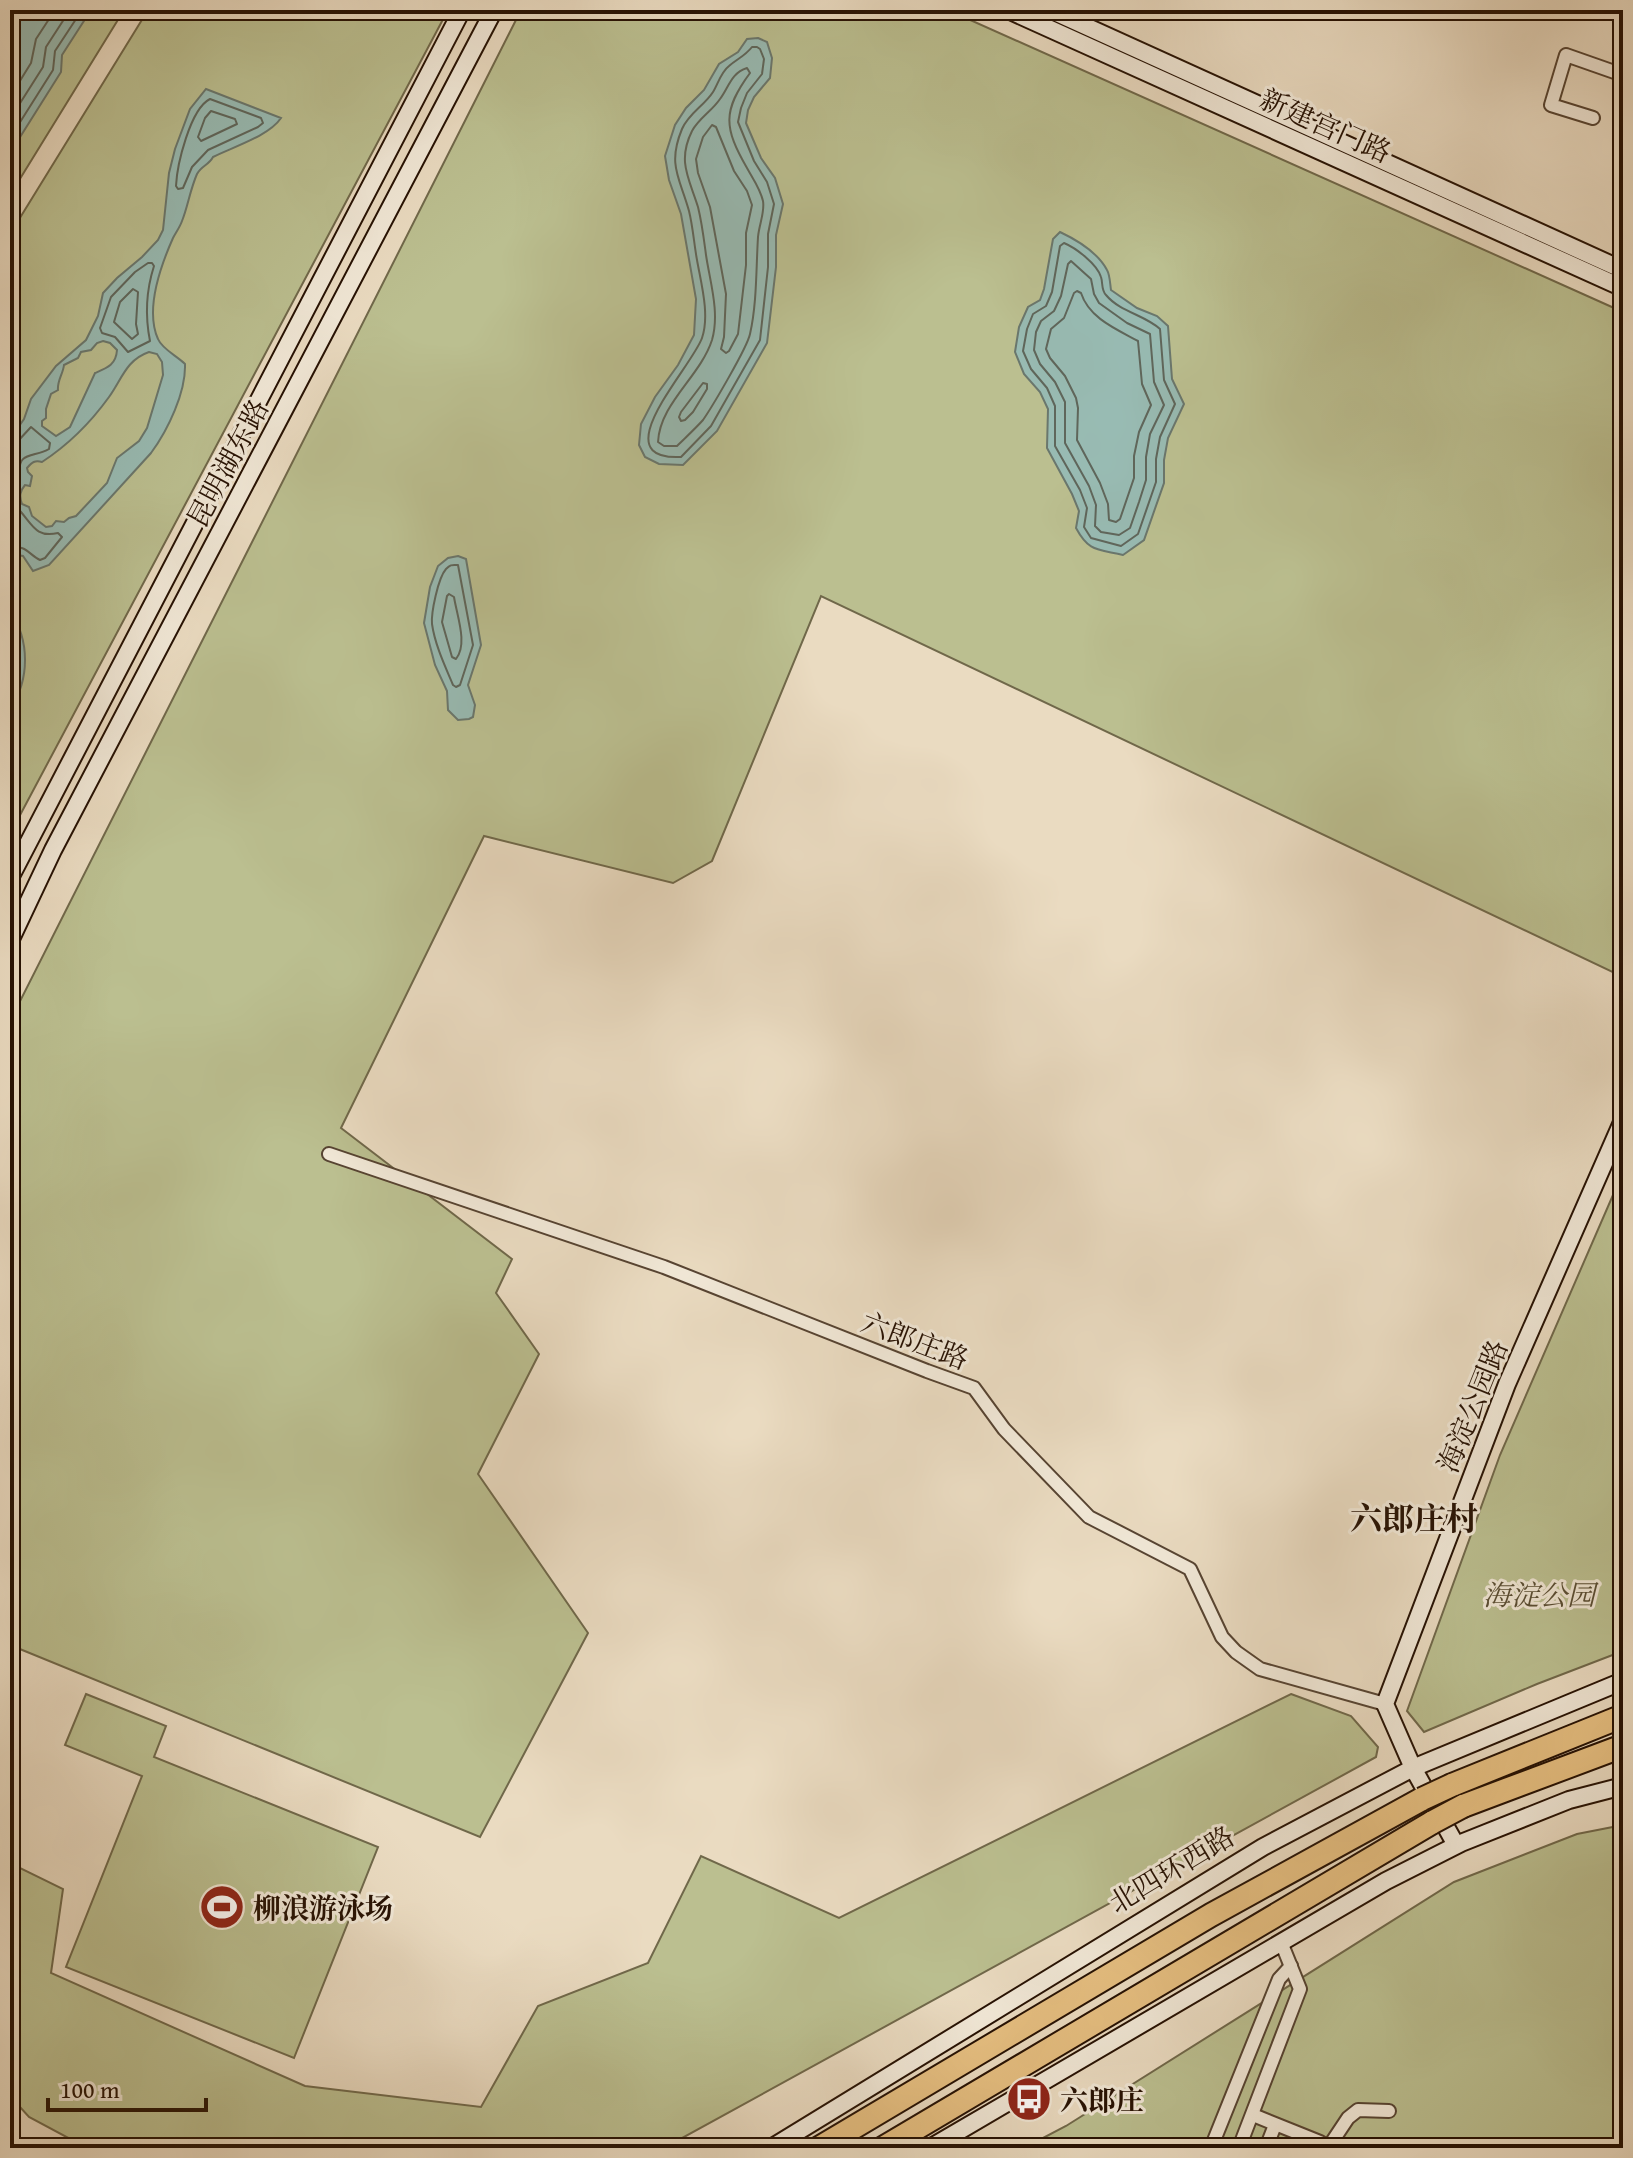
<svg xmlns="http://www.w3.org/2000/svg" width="1633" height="2158" viewBox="0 0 1633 2158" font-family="'Gentium Book Plus','Noto Serif SC',serif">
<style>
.green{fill:#bbbf90;stroke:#70684a;stroke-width:2}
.water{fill:#98bbb3;stroke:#6a776d;stroke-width:2;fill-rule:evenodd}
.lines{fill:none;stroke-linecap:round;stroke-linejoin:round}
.shore{stroke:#5f665b;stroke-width:2}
.street-casing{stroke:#574432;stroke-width:16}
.secondary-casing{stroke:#261103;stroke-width:20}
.highway-casing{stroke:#261103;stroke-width:26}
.street{stroke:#f1e8d7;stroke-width:12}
.secondary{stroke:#f1e8d7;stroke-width:16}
.highway{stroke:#e5be80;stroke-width:22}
.highway-bridge-casing{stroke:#261103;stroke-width:26;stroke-linecap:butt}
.highway-bridge{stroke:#e5be80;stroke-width:22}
.labels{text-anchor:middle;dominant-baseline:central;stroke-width:6;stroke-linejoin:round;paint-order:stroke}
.street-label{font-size:28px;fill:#261103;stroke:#f1e8d7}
.park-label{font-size:28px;font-style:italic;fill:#5a4e34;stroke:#f1e8d7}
.poi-label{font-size:28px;font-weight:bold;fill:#261103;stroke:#f1e8d7;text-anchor:start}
.quarter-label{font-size:32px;font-weight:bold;fill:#261103;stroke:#f1e8d7}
</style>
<rect width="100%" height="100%" fill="#eadbc1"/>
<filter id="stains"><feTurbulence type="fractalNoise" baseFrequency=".0025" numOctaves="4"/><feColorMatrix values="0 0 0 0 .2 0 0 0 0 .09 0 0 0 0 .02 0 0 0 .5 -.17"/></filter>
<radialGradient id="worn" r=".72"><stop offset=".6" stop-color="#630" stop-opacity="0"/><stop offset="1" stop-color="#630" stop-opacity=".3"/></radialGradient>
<!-- green -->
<g class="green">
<polygon points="10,10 124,10 10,195"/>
<polygon points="148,10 448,10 10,834 10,234"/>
<polygon points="521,10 948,10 1623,312 1623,977 821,596 712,861 673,883 484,836 341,1128 512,1259 496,1293 539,1354 478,1474 588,1633 480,1837 10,1645 10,1037 14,1013"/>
<polygon points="1623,1172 1623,1651 1537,1684 1424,1732 1407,1711 1500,1455"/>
<polygon points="86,1694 166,1726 154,1757 378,1847 294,2058 66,1967 142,1776 65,1745"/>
<polygon points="1291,1694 1351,1716 1378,1747 1376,1757 664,2148 87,2148 29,2117 10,2096 10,1863 63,1889 51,1973 305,2086 481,2107 538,2006 648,1963 701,1856 839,1918"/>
<polygon points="1623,1825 1623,2148 1024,2148 1066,2126 1454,1882 1577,1834"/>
</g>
<!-- water -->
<g class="water">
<polygon points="10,10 91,10 62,55 61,72 10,153"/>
<polygon points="758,38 767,42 772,58 770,78 754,97 748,110 746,123 761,158 775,178 783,204 776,235 776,267 767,343 717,431 683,465 659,464 645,457 639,445 641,424 655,397 678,365 694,335 696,299 681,214 669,180 665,156 675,125 686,108 704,90 719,64 738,52 747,39"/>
<path d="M206 89 281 118C269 136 233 147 213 157 209 165 201 166 197 174 190 190 188 206 182 221 180 227 176 232 173 238 161 265 145 310 158 339 162 349 177 356 185 364 186 392 168 430 151 453L49 565 33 571 23 556 17 555 10 557V439L24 419 31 399 56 366 86 340 98 316 103 293 117 278 142 257 158 240 163 230 169 173 175 149 190 109ZM103 341 110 343 117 350C116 365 107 368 95 373L70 427 56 436 42 426V421L46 418V409L51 394 58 390C57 381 63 374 64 365L78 358 81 352 91 350 97 343ZM149 352 157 354 162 362 163 375 147 428 139 441 117 458 107 483 76 516 69 518 64 522 56 521 52 526 46 527 32 516 29 507 22 504C19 496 20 491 25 485L30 486 32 476 28 472 27 468C32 462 35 460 42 462 68 445 91 422 109 397 122 379 126 360 149 352Z"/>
<path d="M1060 232C1077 240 1098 253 1107 270 1110 275 1110 284 1111 290L1137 308 1157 316 1168 326 1172 379 1184 404 1168 438 1164 460V483L1144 540 1123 555C1097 549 1089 552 1076 528L1079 511 1072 494 1047 448 1048 409 1040 392 1024 374 1015 352 1019 327 1028 307 1040 300 1044 289 1053 239Z"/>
<polygon points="458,556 466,559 481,645 468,685 475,705 473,717 469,719 458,720 448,710 447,691 435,665 424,623 430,587 438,566 448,558"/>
<path d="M10 611C30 640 30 680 10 709Z"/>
</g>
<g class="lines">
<!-- shore -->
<g class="shore">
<path d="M752 47H757L760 49 764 59 762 74 747 93 741 108 738 122 754 161 767 182 774 204 768 234V267L760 340 711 426 681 457C601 461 692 367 702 338 710 315 701 283 697 260 694 244 693 227 689 211 680 178 667 165 682 129 689 113 704 106 713 92 718 84 721 72 729 66 737 59 745 56 752 47Z"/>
<path d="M747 68 750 73C722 111 724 128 747 168 753 179 760 188 763 201 765 212 759 225 758 237 756 269 757 303 750 334 747 348 712 407 703 420 695 429 685 438 677 446H664L658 442C660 403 700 377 712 340 720 313 710 282 706 255 704 240 702 223 698 207 689 178 677 161 692 131 699 118 712 111 720 99 729 87 731 73 747 68Z"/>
<polyline points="10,97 31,63 36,39 55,10"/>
<path d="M210 99 261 118 263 123 258 127 208 150 192 167 183 188 178 189 176 186C177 165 190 109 210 99Z"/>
<polygon points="211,111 235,119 237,124 201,141 198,137 205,118"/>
<polyline points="10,119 43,67 46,47 70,10"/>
<polygon points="712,125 716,127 734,171 747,191 752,205 746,233 746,265 738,334 729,351 726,353 721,349 724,337 726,294 710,207 698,173 696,159 703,137"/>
<polyline points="10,138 53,70 55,51 82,10"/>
<path d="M1064 243C1076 248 1097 264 1101 277 1103 283 1101 290 1106 295 1120 312 1145 315 1160 329L1164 380 1175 404 1160 437 1156 459V482L1138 534 1121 546 1091 538 1084 527 1087 508 1080 490 1055 446V406L1047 388 1031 369 1023 351 1027 329 1033 314 1046 306 1052 292 1060 246Z"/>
<polygon points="1071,261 1091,279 1094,294 1099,303 1127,323 1150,334 1154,382 1164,405 1150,434 1146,457 1146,480 1139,502 1130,528 1119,535 1101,532 1095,526 1096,505 1089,486 1065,443 1065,402 1055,382 1040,364 1034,350 1036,332 1041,321 1054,311 1061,296 1068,264"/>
<path d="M148 263H152L154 266C146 291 145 316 150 341L128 352 115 337 102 333 100 328 111 297 135 272Z"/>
<polygon points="133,289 138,292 136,324 138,334 132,339 114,322 120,302"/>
<path d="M1077 291 1081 293C1089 318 1116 329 1138 341L1142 384 1151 405 1139 432 1134 456V478L1120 519 1116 522 1109 520 1108 504 1100 483 1077 440 1078 408 1076 398 1065 376 1050 358 1046 349 1051 329 1064 318 1074 293Z"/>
<polygon points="703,383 707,384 707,389 693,412 685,420 681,421 679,417 681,412"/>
<path d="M10 443 18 441 31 427 50 443 49 449C34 458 16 450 20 477 14 486 8 498 16 508 17 510 20 510 21 512 33 526 37 538 58 533L62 537 45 558 40 560C29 555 26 544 10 548"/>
<path d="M458 565 473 645 460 685 456 687 453 685C445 666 435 645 432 624 431 613 438 578 446 569 451 564 452 565 458 565Z"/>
<path d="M449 594 454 597C457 616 468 644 456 659L452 657 442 622 447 596Z"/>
</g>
<!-- street casing -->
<g class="street-casing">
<g id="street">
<polyline points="1593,118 1551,105 1566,55 1623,75"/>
<polyline points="329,1154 664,1267 927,1371 974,1388 1004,1429 1089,1517 1190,1569 1222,1637 1236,1652 1260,1669 1385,1704"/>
<polyline points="1253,2115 1320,2142 1328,2148"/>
<polyline points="1211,2148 1279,1979 1291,1966"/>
<polyline points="1239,2148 1300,1989 1281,1942"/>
<polyline points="1266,2148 1275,2125"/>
<polyline points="1328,2148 1348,2118 1358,2110 1389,2111"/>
</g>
</g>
<!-- secondary casing -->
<g class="secondary-casing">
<g id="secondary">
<polyline points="1008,10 1623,288"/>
<polyline points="1050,10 1623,270"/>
<polyline points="10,878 462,10"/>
<polyline points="10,941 53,850 494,10"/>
<polyline points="1456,1845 1413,1768 1385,1704 1507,1384 1623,1120"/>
<polyline points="771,2148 1263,1847 1413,1768 1623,1681"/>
<polyline points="930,2148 1386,1881 1461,1843 1569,1800 1623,1786"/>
</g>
</g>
<!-- highway casing -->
<g class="highway-casing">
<g id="highway">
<polyline points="1452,1785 1623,1716"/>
<polyline points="1463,1806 1623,1746"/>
<polyline points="819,2148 1211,1915 1422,1799"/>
<polyline points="883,2148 1433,1822"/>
</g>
</g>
<!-- street -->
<use href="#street" class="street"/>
<!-- secondary -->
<use href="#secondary" class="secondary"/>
<!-- highway -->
<use href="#highway" class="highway"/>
<!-- highway-bridge casing -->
<g class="highway-bridge-casing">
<g id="highway-bridge">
<polyline points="1422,1799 1452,1785"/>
<polyline points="1433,1822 1463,1806"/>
</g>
</g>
<!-- highway-bridge -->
<use href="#highway-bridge" class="highway-bridge"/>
</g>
<!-- icons -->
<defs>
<g id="stadium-disc" transform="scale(2.3)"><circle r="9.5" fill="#8f2418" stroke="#f1e8d7"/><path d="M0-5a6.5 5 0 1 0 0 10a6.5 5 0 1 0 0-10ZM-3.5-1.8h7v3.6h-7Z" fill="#fff"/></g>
<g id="bus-disc" transform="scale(2.3)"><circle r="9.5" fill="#8f2418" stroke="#f1e8d7"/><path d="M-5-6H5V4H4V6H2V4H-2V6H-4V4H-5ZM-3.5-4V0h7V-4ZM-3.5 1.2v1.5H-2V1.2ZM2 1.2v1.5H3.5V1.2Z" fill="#fff"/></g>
</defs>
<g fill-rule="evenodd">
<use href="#stadium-disc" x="222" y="1907"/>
<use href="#bus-disc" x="1029" y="2099"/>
</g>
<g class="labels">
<!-- street labels -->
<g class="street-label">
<text transform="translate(1326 125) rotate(24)">新建宫门路</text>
<text transform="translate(227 463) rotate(-62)">昆明湖东路</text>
<text transform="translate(915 1340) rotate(21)">六郎庄路</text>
<text transform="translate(1472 1406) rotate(-68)">海淀公园路</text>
<text transform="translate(1171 1869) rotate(-31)">北四环西路</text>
</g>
<!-- park labels -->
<g class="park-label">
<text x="1539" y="1594">海淀公园</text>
</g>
<!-- poi labels -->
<g class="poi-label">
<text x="253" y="1907">柳浪游泳场</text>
<text x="1060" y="2099">六郎庄</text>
</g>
<!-- quarter labels -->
<g class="quarter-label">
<text x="1414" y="1518">六郎庄村</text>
</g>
</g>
<!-- margin -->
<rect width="1633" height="2158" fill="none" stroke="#eadbc1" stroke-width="40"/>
<rect x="12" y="12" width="1609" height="2134" fill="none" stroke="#261103" stroke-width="4"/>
<rect x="20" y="20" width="1593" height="2118" fill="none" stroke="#261103" stroke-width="2"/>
<!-- scale -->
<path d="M48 2098v12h158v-12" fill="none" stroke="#261103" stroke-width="4"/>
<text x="60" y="2098" font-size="24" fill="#261103" stroke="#f1e8d7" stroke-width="6" paint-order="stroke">100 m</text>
<rect width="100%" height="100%" filter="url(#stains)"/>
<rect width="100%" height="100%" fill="url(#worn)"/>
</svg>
